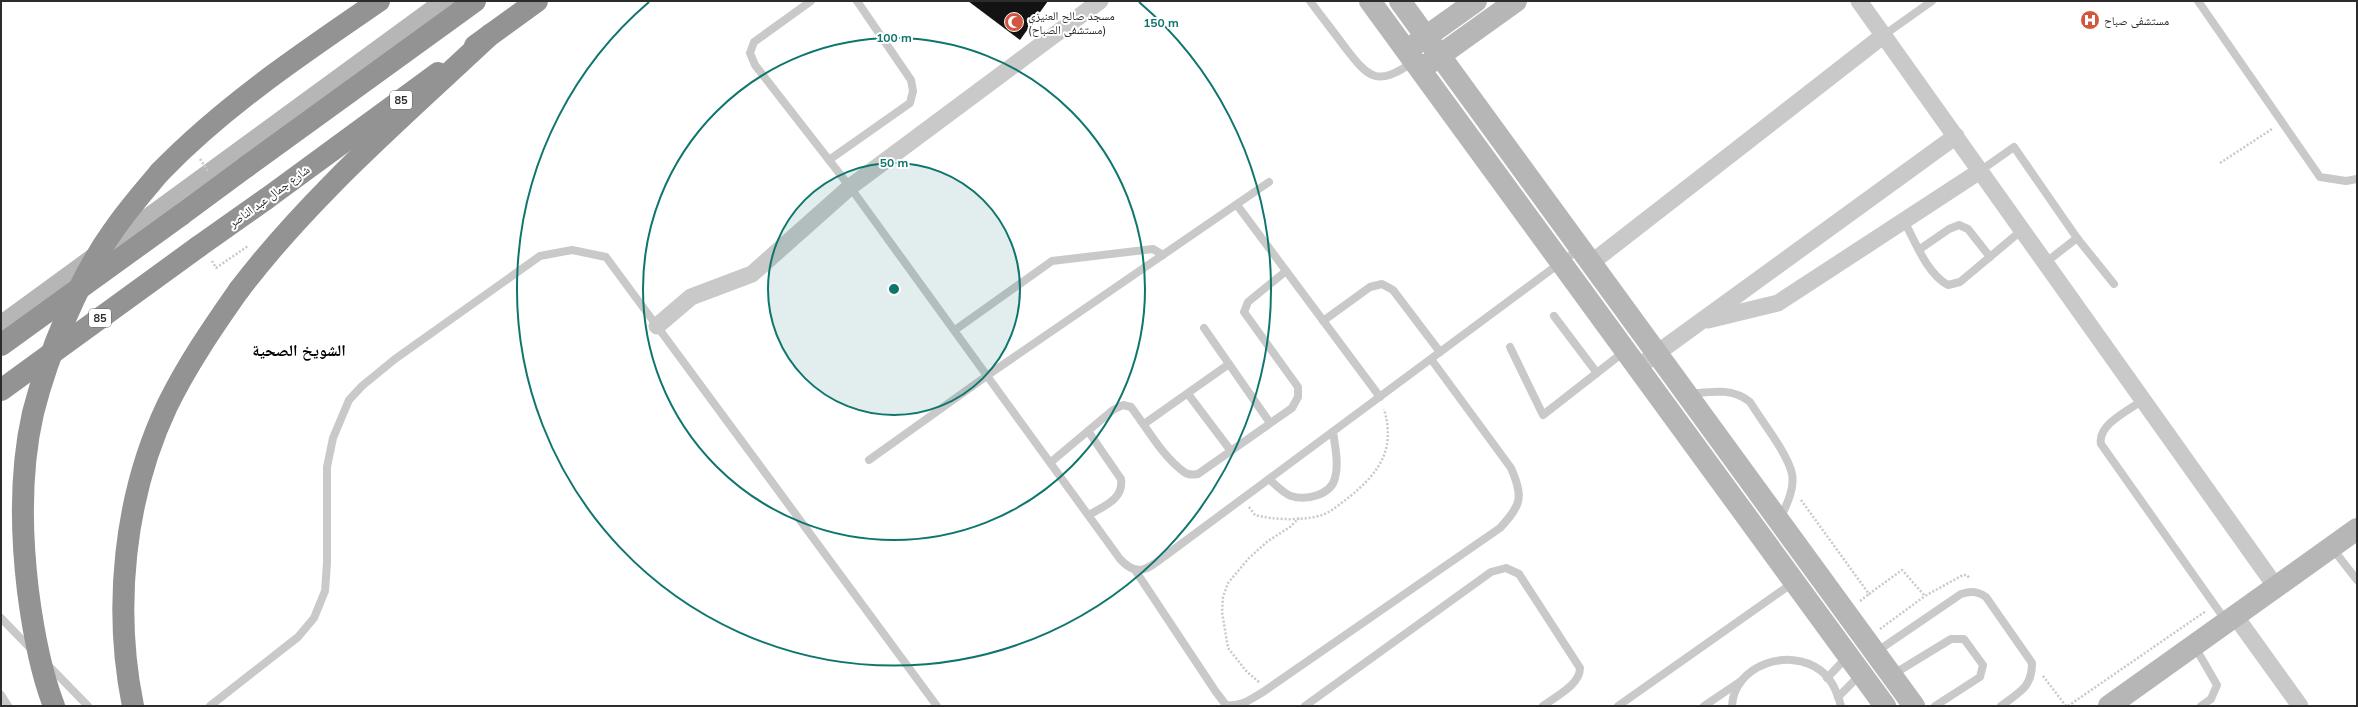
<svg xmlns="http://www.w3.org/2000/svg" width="2358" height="707" viewBox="0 0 2358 707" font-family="Mulish,'Noto Naskh Arabic',sans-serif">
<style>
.building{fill:#131313}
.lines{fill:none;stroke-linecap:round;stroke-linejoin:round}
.path{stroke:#c9c9c9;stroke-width:2.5;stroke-dasharray:2 2;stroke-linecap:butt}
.lane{stroke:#c9c9c9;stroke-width:8}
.street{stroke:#c9c9c9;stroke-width:17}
.secondary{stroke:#b6b6b6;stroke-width:22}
.highway{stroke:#939393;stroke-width:22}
.path-bridge{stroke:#c9c9c9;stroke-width:2.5;stroke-dasharray:2 2;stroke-linecap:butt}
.highway-bridge{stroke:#939393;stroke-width:22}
.ring{fill:none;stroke:#0f766e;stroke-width:2}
.labels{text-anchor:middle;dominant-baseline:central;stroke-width:4;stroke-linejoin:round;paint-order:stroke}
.shield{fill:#fff;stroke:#6b6b6b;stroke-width:1}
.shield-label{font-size:11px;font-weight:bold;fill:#2c2c2c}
.poi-label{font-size:12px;fill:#2c2c2c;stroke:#fff;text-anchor:start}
.street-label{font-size:12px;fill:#2c2c2c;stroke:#fff}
.district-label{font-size:16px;font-weight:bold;fill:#000;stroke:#fff}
.centre{fill:#0f766e;stroke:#fff;stroke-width:2}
.ring-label{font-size:12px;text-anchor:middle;font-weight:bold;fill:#0f766e;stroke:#fff;stroke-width:4;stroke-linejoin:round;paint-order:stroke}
</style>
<rect width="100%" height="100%" fill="#fff"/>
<!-- building -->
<polygon class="building" points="968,1 1048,1 1020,40"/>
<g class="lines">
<!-- path -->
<g class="path">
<polyline points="2220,163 2272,129"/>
<polyline points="212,261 216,268 248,246"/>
<polyline points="1801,500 1869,594 1902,570 1925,596 1963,575 1967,575 1970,579"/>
<path d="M1249 507 1255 515C1274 520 1303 521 1322 515 1331 512 1340 504 1348 498 1379 473 1396 450 1384 409"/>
<polyline points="1860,601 1869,594"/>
<polyline points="1880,629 1925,596"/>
<polyline points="2043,676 2066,706"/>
<polyline points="1259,682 1247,672 1228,648 1222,612 1223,597 1228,583 1249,558 1268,541 1290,527 1299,518"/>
<polyline points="2068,706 2206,611"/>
</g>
<!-- lane -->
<g class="lane">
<path d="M811 1 754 42 750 53 755 65 850 187 1120 559C1137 578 1148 569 1165 556L1579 249"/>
<path d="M1310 1C1321 16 1333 31 1344 46 1368 77 1376 88 1413 62"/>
<polyline points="2198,1 2320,177 2346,181 2357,179"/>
<polyline points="1884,35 1932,1"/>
<polyline points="829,160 910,103 913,91 911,80 857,1"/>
<polyline points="1980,171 2014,147 2077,238 2114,284"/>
<polyline points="1237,205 1380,397"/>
<path d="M1904 221C1915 241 1927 274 1948 285L1960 282 2022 230"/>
<polyline points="1920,249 1949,229 1959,225 1968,229 1990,257"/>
<polyline points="2045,263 2077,238"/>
<polyline points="1554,316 1597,373"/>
<polyline points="1323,321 1370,287 1382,284 1393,290 1440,352"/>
<polyline points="1204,328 1270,423"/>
<polyline points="955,330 1052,261 1153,249 1163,255"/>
<polyline points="1510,347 1543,415 1625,351"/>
<polyline points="1188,394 1231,451"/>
<path d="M1689 394C1710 392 1732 387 1750 402 1761 420 1788 454 1792 474 1795 489 1786 506 1780 519"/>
<path d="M2143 400C2129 410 2097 425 2101 444L2226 621"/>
<polyline points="1144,424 1229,364"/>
<path d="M1088 431 1121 479C1124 499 1104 506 1089 515"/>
<polyline points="869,460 988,375 1269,182"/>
<path d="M1051 462 1113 410 1123 405 1131 407C1147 428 1162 456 1184 472 1188 475 1193 475 1198 474L1292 408 1298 397V387L1244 312 1248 302 1286 271"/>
<path d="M1269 479C1276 485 1283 493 1291 496 1306 501 1331 495 1335 478 1339 464 1335 446 1333 432"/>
<polyline points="2332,548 2357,580"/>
<path d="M1135 570 1216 692 1226 705C1241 707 1251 699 1263 692L1500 528C1521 505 1524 498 1511 468L1431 359"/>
<polyline points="1,618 32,650"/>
<polyline points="2195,647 2217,685 2211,699 2201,706"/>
<path d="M1876 652 1961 594C1971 591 1977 591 1986 597L2032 663C2032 688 2019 692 2001 706"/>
<polyline points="46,663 88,706"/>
<polyline points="1892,675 1951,639 1964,639 1983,665 1980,677 1935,706"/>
<polyline points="1827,678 1848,656"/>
<polyline points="1,695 8,706"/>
<polyline points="1838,697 1860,675"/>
<polyline points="210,706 298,637 314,618 325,591 327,563 327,467 333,438 349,400 362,386 395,359 540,256 572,250 606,257 937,706"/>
<path d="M1305 706 1491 572 1506 568 1519 574 1580 668C1580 685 1556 696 1543 706"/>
<polyline points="1618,706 1794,582"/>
<polyline points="1704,706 1741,681"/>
<path d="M1732 706C1734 665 1789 647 1820 670 1832 679 1837 692 1841 706"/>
</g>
<!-- street -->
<g class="street">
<polyline points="1859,1 2276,587"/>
<polyline points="1591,263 1884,35"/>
<polyline points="1708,320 1778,303 1980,171"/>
<polyline points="657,326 691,297 752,274 850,187 1100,1"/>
<polyline points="1638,367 1956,136"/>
<polyline points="2236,617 2300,706"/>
</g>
<!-- secondary -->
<g class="secondary">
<polyline points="1370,1 1885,706"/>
<polyline points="1400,1 1914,706"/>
<polyline points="1413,46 1476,1"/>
<polyline points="1428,64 1516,1"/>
<polyline points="1,327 447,1"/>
<polyline points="2109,706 2357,529"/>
</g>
<!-- highway -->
<g class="highway">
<polyline points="475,46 537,1"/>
<polyline points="246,167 475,1"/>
<path d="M160 172C225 105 303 53 379 1"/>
<polyline points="266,199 438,73"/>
<polyline points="1,345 181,215"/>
<polyline points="1,390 198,247"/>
<path d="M133 706C113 608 124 497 167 406 187 365 213 327 239 290"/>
</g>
<!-- path-bridge -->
<polyline class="path-bridge" points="200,159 208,171"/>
<!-- highway-bridge -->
<g class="highway-bridge">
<polyline points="181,215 246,167"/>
<polyline points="198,247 266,199"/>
<path d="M239 290C312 194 404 116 491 34"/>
<path d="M54 706C40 670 33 630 28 591 21 533 20 470 33 413 48 354 78 280 113 231 127 210 144 191 160 172"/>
</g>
</g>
<!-- distance rings -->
<circle cx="894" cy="289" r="126" fill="#0f766e" fill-opacity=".12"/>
<g class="ring">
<circle cx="894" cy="289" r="126"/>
<circle cx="894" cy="289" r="251"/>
<path d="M1139 2A377 377 0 1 1 649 2"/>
</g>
<!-- icons -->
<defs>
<g id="hospital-disc" transform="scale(1)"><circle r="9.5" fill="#d3573e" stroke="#fff"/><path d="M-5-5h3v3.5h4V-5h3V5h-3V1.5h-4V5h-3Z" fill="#fff"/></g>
<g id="mosque-disc" transform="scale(1)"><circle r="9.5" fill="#d3573e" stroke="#fff"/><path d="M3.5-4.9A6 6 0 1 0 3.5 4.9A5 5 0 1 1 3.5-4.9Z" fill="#fff"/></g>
</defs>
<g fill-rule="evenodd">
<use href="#hospital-disc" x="2090" y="20"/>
<use href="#mosque-disc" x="1014" y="22"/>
</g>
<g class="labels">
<!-- shield labels -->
<g class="shield">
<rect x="390" y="91" width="22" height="18" rx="3"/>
<rect x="89" y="309" width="22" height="18" rx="3"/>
</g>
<g class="shield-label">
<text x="401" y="100">85</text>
<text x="100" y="318">85</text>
</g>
<!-- poi labels -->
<g class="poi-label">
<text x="1028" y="15">مسجد صالح العنيزي<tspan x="1028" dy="14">(مستشفى الصباح)</tspan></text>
<text x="2104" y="20">مستشفى صباح</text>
</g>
<!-- street labels -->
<g class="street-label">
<text transform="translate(269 196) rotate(-36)">شارع جمال عبد الناصر</text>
</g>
<!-- district labels -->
<g class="district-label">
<text x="299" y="350">الشويخ الصحية</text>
</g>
</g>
<circle cx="894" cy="289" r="6" class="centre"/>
<g class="ring-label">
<text x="1161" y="27">150 m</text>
<text x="894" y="42">100 m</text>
<text x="894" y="167">50 m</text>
</g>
<!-- border -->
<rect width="2358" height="707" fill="none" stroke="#2c2c2c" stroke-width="4"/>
</svg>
